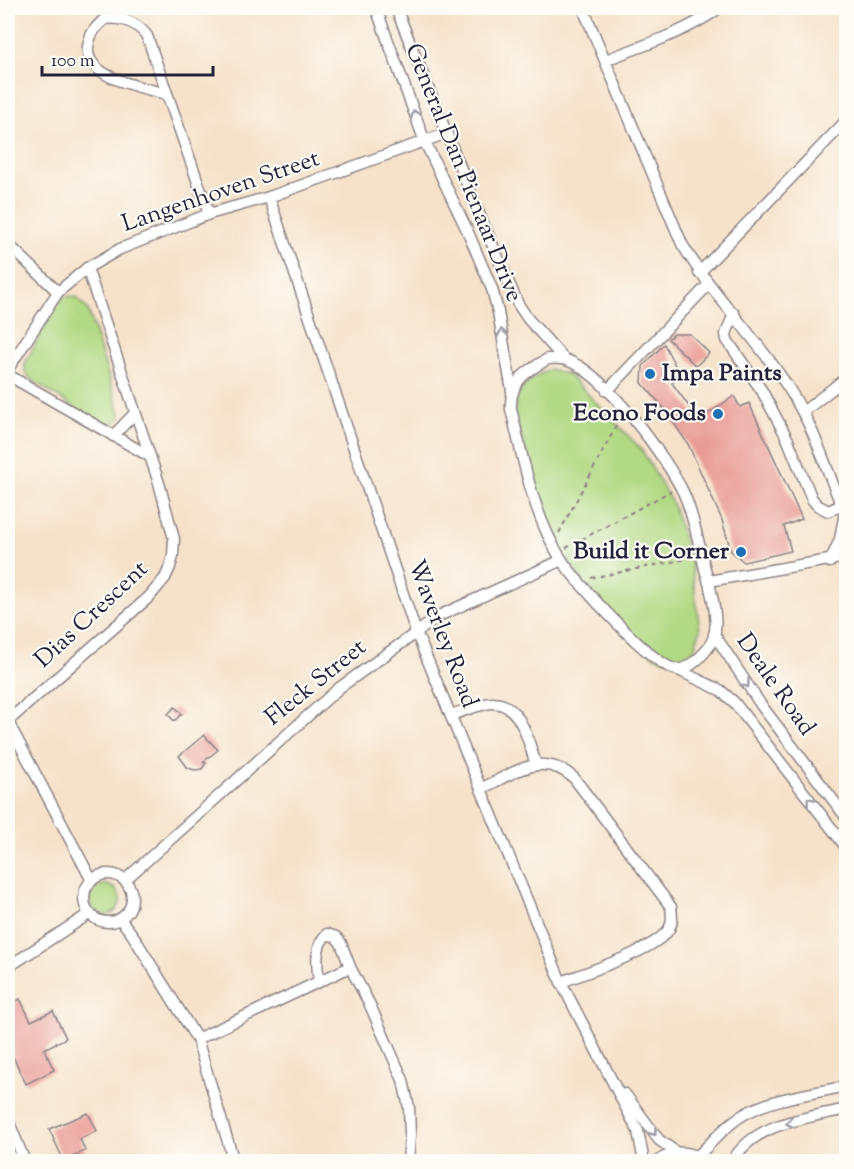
<svg xmlns="http://www.w3.org/2000/svg" width="854" height="1169" viewBox="0 0 854 1169" font-family="'Sorts Mill Goudy',serif">
<style>
.green{fill:#b2d983;stroke:#6a7e5f;stroke-width:1.5}
.building{fill:#e99c96}
.lines{fill:none;stroke-linecap:round;stroke-linejoin:round}
.minor-casing{stroke:#8c8283;stroke-width:13}
.path{stroke:#8c8283;stroke-width:2;stroke-dasharray:4.5 4.5;stroke-linecap:butt}
.minor{stroke:#fff;stroke-width:10}
.oneway{stroke:#9c9ca7}
.poi-dot{fill:#1f6fb2;stroke:#fdfcf7;stroke-width:2}
.labels{text-anchor:middle;dominant-baseline:central;stroke-width:4.5;stroke-linejoin:round;paint-order:stroke}
.street-label{font-size:24px;fill:#22223b;stroke:#fdfcf7}
.poi-label{font-size:24px;font-weight:bold;fill:#22223b;stroke:#fdfcf7;text-anchor:end}
</style>
<rect width="100%" height="100%" fill="#fdfcf7"/>
<filter id="ink" filterUnits="userSpaceOnUse"><feTurbulence type="fractalNoise" baseFrequency=".0167" numOctaves="2"/><feDisplacementMap in="SourceGraphic" scale="12" xChannelSelector="R" yChannelSelector="G"/><feConvolveMatrix kernelMatrix="1 2 1 2 8 2 1 2 1" color-interpolation-filters="sRGB"/></filter>
<filter id="wash" filterUnits="userSpaceOnUse"><feTurbulence type="fractalNoise" baseFrequency=".008" numOctaves="4" result="noise"/><feDisplacementMap in="SourceGraphic" scale="24" xChannelSelector="R" yChannelSelector="G"/><feGaussianBlur stdDeviation="1.35" result="paint"/><feColorMatrix in="noise" values="0 0 0 0 0 0 0 0 0 0 0 0 0 0 0 0 0 1.4 0 .05"/><feComposite in="paint" operator="in"/></filter>
<g filter="url(#wash)">
<rect width="100%" height="100%" fill="#f6e2cb"/>
<!-- green -->
<g class="green">
<polygon points="65,296 76,297 88,310 121,417 113,424 99,424 32,380 25,373 25,363 58,303"/>
<polygon points="550,369 569,375 641,449 672,503 691,561 700,631 694,650 676,662 653,656 584,584 552,537 515,416 517,394 533,378"/>
<circle cx="105" cy="900" r="15"/>
</g>
<g id="blocks">
<!-- building -->
<g class="building">
<polygon points="674,334 690,334 709,353 696,366 668,339"/>
<polygon points="664,344 680,375 672,383 699,420 734,396 740,407 749,403 802,519 784,526 791,551 744,562 731,551 722,520 688,444 663,407 642,383 643,366"/>
<polygon points="175,707 182,714 174,721 168,714"/>
<polygon points="204,735 218,750 203,762 206,763 202,769 195,770 188,768 179,756"/>
<polygon points="20,999 31,1021 53,1011 66,1038 44,1049 54,1070 26,1084 8,1046 13,1042 8,1030 8,1005"/>
<polygon points="88,1113 97,1131 80,1139 85,1151 64,1161 49,1129"/>
</g>
</g>
</g>
<g filter="url(#ink)">
<use href="#blocks" fill-opacity="0" stroke="#8c8283" stroke-width="1.5"/>
<g class="lines">
<!-- minor casing -->
<g class="minor-casing">
<g id="minor">
<polyline points="376,8 425,142 467,230 492,289 498,312 512,391"/>
<polyline points="396,8 480,216 518,304 528,319 564,359"/>
<path d="M583 8 682 244C718 304 771 351 803 413 821 445 830 482 846 515"/>
<path d="M605 60C645 45 685 33 719 8"/>
<path d="M166 94C142 87 78 77 89 42 91 32 97 26 105 19 121 17 137 22 147 36L209 214"/>
<polyline points="269,197 416,632 561,982 638,1131 644,1162"/>
<polyline points="8,244 58,292"/>
<polyline points="699,273 846,121"/>
<polyline points="734,313 726,334 727,340 762,391 787,438 812,499 817,505 828,511 842,505"/>
<path d="M548 359C554 359 561 358 566 360 603 371 668 459 684 494 694 517 699 545 705 569 710 585 719 619 714 636 710 649 690 672 675 669 652 665 575 581 561 559 533 515 523 459 511 409 509 382 526 371 548 359Z"/>
<polyline points="8,369 58,292 87,268 120,249 209,214 269,197 447,133"/>
<polyline points="8,375 149,456"/>
<polyline points="607,391 708,285"/>
<polyline points="803,412 846,378"/>
<polyline points="113,436 135,413"/>
<polyline points="830,562 840,539 845,512"/>
<polyline points="709,581 846,557"/>
<polyline points="714,634 761,705 846,817"/>
<polyline points="676,669 720,690 734,702 846,847"/>
<path d="M451 715C464 711 479 704 492 703 521 702 529 743 536 765"/>
<polyline points="8,721 149,597 165,578 170,567 173,556 174,539 159,483 87,268"/>
<polyline points="8,722 91,879"/>
<path d="M482 788C515 773 541 750 574 778L671 907C672 915 673 922 669 929 656 950 585 973 561 982"/>
<circle cx="108" cy="898" r="24"/>
<polyline points="125,880 339,688 441,615 562,560"/>
<polyline points="120,919 132,934 197,1039 234,1162"/>
<polyline points="8,967 89,914"/>
<path d="M319 982C317 966 314 946 327 934L336 937 341 943 350 967 370 1005 403 1080 409 1108 410 1135 408 1162"/>
<polyline points="197,1039 350,967"/>
<polyline points="625,1094 659,1140 676,1152"/>
<polyline points="8,1120 25,1162"/>
<path d="M698 1156C712 1142 726 1125 743 1115 773 1097 813 1094 846 1086"/>
<path d="M657 1162C673 1149 690 1150 707 1162"/>
<path d="M732 1162C754 1122 806 1119 846 1109"/>
</g>
</g>
<!-- path -->
<g class="path">
<polyline points="559,533 620,419"/>
<polyline points="566,548 671,491"/>
<polyline points="591,578 691,558"/>
</g>
<!-- minor -->
<use href="#minor" class="minor"/>
</g>
<!-- one-way arrows -->
<defs><path id="oneway-chevron" d="M-2-3.5L2.5 0L-2 3.5" fill="none" stroke-width="1.6" stroke-linecap="round" stroke-linejoin="round" transform="scale(1.5)"/></defs>
<g class="oneway">
<use href="#oneway-chevron" transform="translate(415 114) rotate(-110)"/>
<use href="#oneway-chevron" transform="translate(502 333) rotate(-100)"/>
<use href="#oneway-chevron" transform="translate(746 684) rotate(55)"/>
<use href="#oneway-chevron" transform="translate(810 801) rotate(-128)"/>
<use href="#oneway-chevron" transform="translate(790 1123) rotate(165)"/>
<use href="#oneway-chevron" transform="translate(653 1132) rotate(53)"/>
</g>
</g>
<!-- markers -->
<g class="poi-dot">
<circle cx="650" cy="374" r="6"/>
<circle cx="718" cy="414" r="6"/>
<circle cx="741" cy="552" r="6"/>
</g>
<g class="labels">
<!-- street labels -->
<g class="street-label">
<text transform="translate(463 173) rotate(68)">General Dan Pienaar Drive</text>
<text transform="translate(221 192) rotate(-19)">Langenhoven Street</text>
<text transform="translate(92 615) rotate(-43)">Dias Crescent</text>
<text transform="translate(442 634) rotate(69)">Waverley Road</text>
<text transform="translate(316 683) rotate(-39)">Fleck Street</text>
<text transform="translate(775 685) rotate(55)">Deale Road</text>
</g>
<!-- poi labels -->
<g class="poi-label">
<text x="662" y="374" text-anchor="start">Impa Paints</text>
<text x="706" y="414">Econo Foods</text>
<text x="729" y="552">Build it Corner</text>
</g>
</g>
<!-- margin -->
<rect width="854" height="1169" fill="none" stroke="#fdfcf7" stroke-width="30"/>
<!-- scale -->
<path d="M42 66v9h171v-9" fill="none" stroke="#22223b" stroke-width="3"/>
<text x="51" y="66" font-size="18" fill="#22223b" stroke="#fdfcf7" stroke-width="4.5" paint-order="stroke">100 m</text>
</svg>
